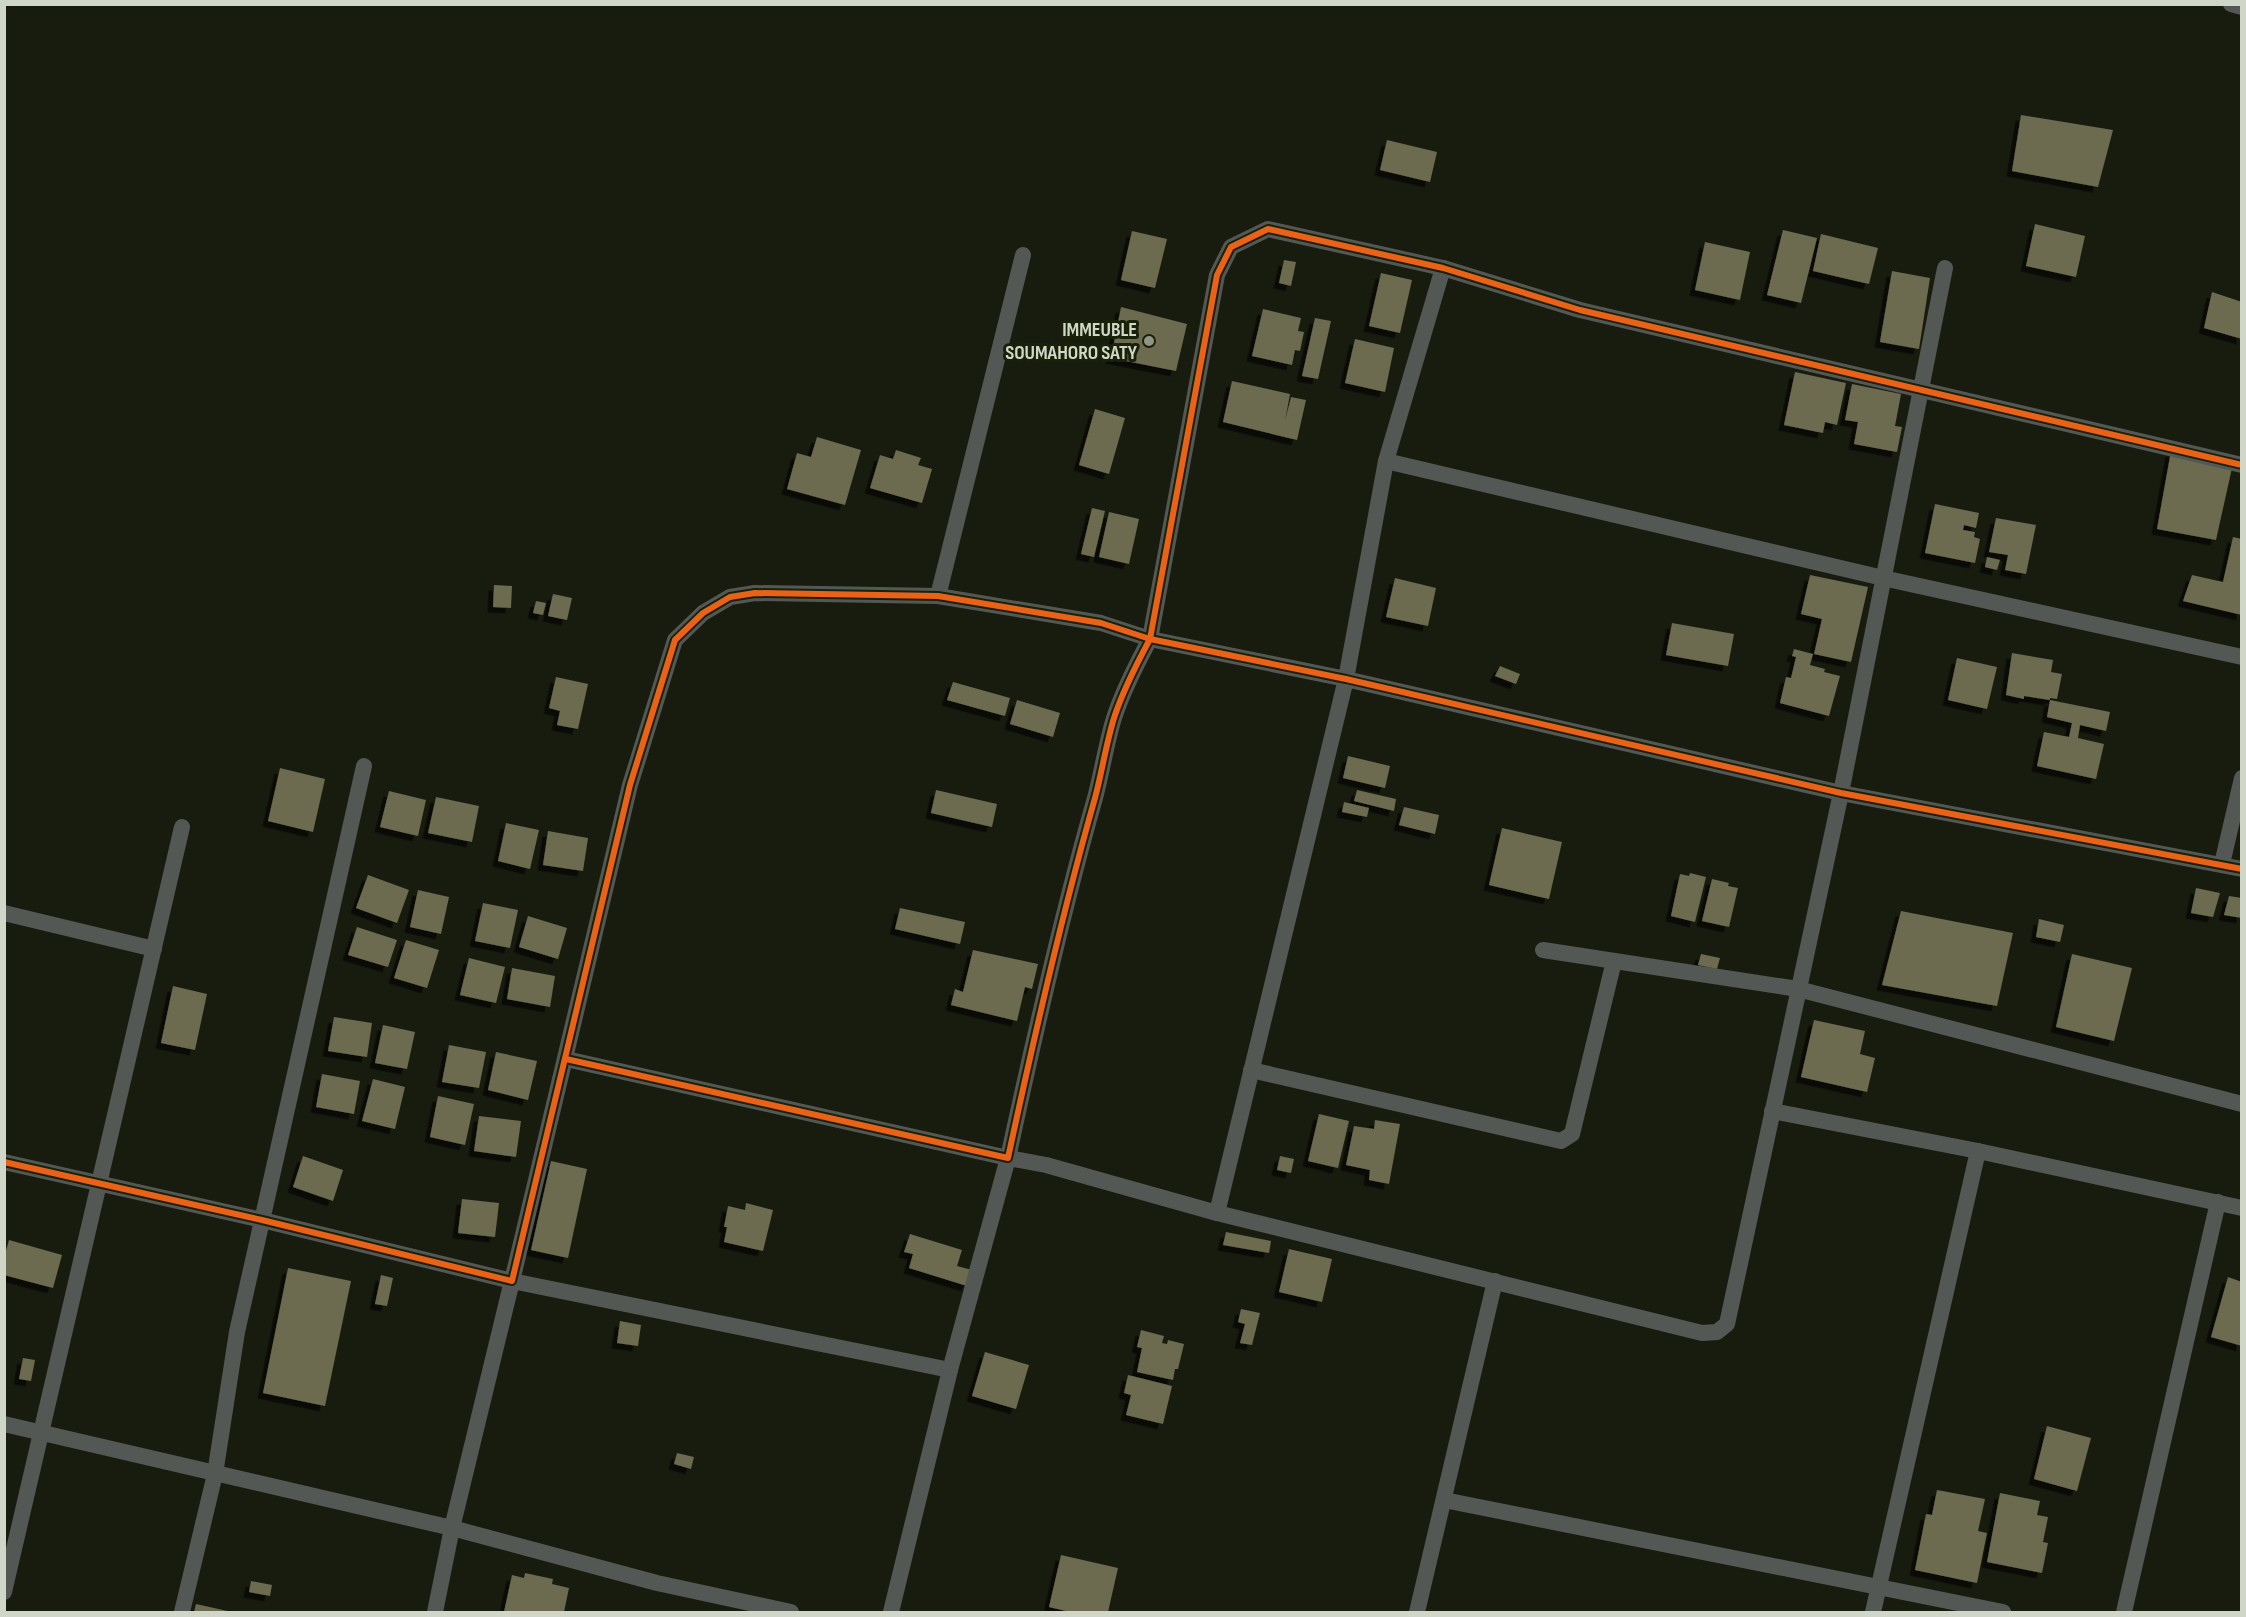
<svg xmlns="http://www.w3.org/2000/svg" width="2246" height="1617" viewBox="0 0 2246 1617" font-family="'Sofia Sans Condensed',sans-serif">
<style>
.building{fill:#6c6a4f;filter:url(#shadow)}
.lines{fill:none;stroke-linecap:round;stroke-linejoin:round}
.street{stroke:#545854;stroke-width:16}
.cycleway-casing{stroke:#192209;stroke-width:10}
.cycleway{stroke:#ea6118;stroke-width:6}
.poi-dot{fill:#909687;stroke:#192209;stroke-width:2}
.labels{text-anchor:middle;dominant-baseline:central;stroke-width:6;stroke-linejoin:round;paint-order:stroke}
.poi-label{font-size:20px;font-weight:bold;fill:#d1d7c8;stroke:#192209;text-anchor:end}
</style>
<defs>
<filter id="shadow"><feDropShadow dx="-5.5" dy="5.5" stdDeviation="0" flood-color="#0009"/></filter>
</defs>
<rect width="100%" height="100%" fill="#181c0f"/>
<!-- building -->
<g class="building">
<polygon points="2021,115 2113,130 2098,187 2012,171"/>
<polygon points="1387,140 1437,152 1430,182 1380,170"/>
<polygon points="2035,224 2085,236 2076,277 2026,266"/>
<polygon points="1783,230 1817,238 1801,303 1767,295"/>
<polygon points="1132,231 1167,239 1155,288 1121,280"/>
<polygon points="1821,234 1878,248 1869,284 1813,271"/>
<polygon points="1705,242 1750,252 1740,300 1695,290"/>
<polygon points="1284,260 1296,262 1291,286 1279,283"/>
<polygon points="1892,271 1930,278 1919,349 1880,342"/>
<polygon points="1381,273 1412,280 1400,333 1369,326"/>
<polygon points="2212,292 2242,302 2242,339 2204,328"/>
<polygon points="1121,307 1187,324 1176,371 1111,358"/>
<polygon points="1263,309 1301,318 1298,331 1304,332 1300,351 1295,350 1292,365 1252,356"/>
<polygon points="1315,318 1331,321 1318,379 1302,376"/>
<polygon points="1355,339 1394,348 1385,392 1345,383"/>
<polygon points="1795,372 1846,383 1837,425 1825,422 1823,433 1784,425"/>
<polygon points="1232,381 1290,394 1285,421 1291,397 1306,400 1297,440 1223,422"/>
<polygon points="1852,384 1901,394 1895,426 1902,427 1897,452 1854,444 1858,422 1845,420"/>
<polygon points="1095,409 1125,418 1109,474 1079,465"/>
<polygon points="817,437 861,450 845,505 787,489 797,453 811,457"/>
<polygon points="896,450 921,458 918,465 932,469 922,503 870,488 880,455 893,459"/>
<polygon points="2171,451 2232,468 2216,540 2157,529"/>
<polygon points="1935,504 1979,513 1976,528 1964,525 1963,530 1975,532 1974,537 1980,539 1975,563 1925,553"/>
<polygon points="1092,508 1105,511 1094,557 1081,554"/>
<polygon points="1109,512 1139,519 1129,564 1099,557"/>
<polygon points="1996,518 2036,525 2026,574 2005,570 2008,555 1989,552"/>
<polygon points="2233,537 2242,539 2242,615 2183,601 2192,575 2223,582"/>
<polygon points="1987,557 2000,560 1997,570 1985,567"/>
<polygon points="1810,575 1868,587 1851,662 1814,654 1822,619 1801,614"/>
<polygon points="1395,578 1436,588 1428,626 1386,617"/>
<polygon points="494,585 512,586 511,608 493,607"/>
<polygon points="553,594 572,598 567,620 548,616"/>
<polygon points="536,601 546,603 543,615 533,613"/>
<polygon points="1672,623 1734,634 1728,666 1666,655"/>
<polygon points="1794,649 1813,654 1810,665 1825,669 1824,672 1840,676 1829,716 1780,703 1786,677 1791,678 1796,657 1792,656"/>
<polygon points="2012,653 2053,660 2051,672 2062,674 2057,699 2050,698 2050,700 2024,696 2024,699 2006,695"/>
<polygon points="1957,658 1997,667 1987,709 1948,700"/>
<polygon points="1500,666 1520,674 1516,684 1495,676"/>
<polygon points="556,677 588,684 578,729 557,725 560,711 549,708"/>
<polygon points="953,682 1010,698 1005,716 947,700"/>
<polygon points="1017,700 1060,713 1053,737 1010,724"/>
<polygon points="2050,700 2110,712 2106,731 2080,725 2078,738 2104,744 2096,779 2037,766 2044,732 2069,737 2072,723 2047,717"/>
<polygon points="1348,756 1390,766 1385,788 1343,778"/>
<polygon points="280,768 325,779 313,832 268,821"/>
<polygon points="936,790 997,804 992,827 931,813"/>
<polygon points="1357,790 1396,799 1394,811 1354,801"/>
<polygon points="389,791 426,800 418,836 380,827"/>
<polygon points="436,797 479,806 472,842 428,833"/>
<polygon points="1344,802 1369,808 1367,817 1342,812"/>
<polygon points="1404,807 1439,815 1435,834 1399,825"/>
<polygon points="506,823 539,830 530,869 498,861"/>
<polygon points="1502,828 1562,842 1549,899 1489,885"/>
<polygon points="548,831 588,838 583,871 543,865"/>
<polygon points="1690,873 1706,877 1695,922 1671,916 1680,874 1689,876"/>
<polygon points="368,875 409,890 397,923 356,908"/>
<polygon points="1712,879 1729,883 1728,886 1738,888 1729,927 1702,921"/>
<polygon points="2196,888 2220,893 2213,917 2191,913"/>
<polygon points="418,890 449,897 441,934 410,927"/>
<polygon points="2229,896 2242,898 2242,918 2224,915"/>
<polygon points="483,903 518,910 510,948 475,941"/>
<polygon points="900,908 965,922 960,944 895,929"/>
<polygon points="1901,911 2013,933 1997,1006 1882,985"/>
<polygon points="528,916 567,928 558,959 519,947"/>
<polygon points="2039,919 2064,925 2060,942 2036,937"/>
<polygon points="357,927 397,940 388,967 348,955"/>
<polygon points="406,940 439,950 427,988 394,978"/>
<polygon points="973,950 1038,964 1032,989 1025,987 1017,1021 951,1005 955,989 963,992"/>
<polygon points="1701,954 1720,958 1717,969 1698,965"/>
<polygon points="2072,954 2132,968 2114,1041 2056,1027"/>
<polygon points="469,958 505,967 496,1003 460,995"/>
<polygon points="512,968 555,976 550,1007 507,999"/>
<polygon points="173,986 207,994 195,1050 161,1043"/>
<polygon points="334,1017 372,1023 367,1057 328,1051"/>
<polygon points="1814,1020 1865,1031 1860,1054 1875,1058 1867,1092 1801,1077"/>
<polygon points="383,1025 415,1032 407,1069 375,1063"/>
<polygon points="449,1045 486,1052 479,1088 442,1082"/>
<polygon points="496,1052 537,1061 528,1100 488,1090"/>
<polygon points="322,1074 360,1081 354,1114 316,1107"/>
<polygon points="373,1079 405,1087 395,1129 362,1121"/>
<polygon points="438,1096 474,1104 465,1145 430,1137"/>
<polygon points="1319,1114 1349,1121 1338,1168 1308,1161"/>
<polygon points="479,1116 521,1121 516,1157 474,1151"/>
<polygon points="1375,1120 1400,1124 1389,1184 1369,1180 1370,1170 1346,1165 1354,1126 1374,1129"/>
<polygon points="303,1156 343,1170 333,1201 293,1187"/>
<polygon points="1280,1156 1294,1159 1291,1173 1277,1170"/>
<polygon points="551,1161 587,1169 568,1258 531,1250"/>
<polygon points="462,1199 499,1203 495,1237 458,1233"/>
<polygon points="746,1203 773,1210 763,1251 724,1242 727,1227 724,1227 728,1206 745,1210"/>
<polygon points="1226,1232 1271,1241 1269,1253 1223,1245"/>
<polygon points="910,1234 962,1250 957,1266 972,1270 967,1286 909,1268 913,1254 904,1252"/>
<polygon points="9,1240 62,1255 53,1288 4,1275 4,1258"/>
<polygon points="1289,1249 1332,1259 1322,1302 1279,1292"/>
<polygon points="288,1268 351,1281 325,1406 263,1393"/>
<polygon points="381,1275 393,1278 387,1306 375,1304"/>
<polygon points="2228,1277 2242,1282 2242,1346 2211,1337"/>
<polygon points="1241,1309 1260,1313 1252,1345 1240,1343 1245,1324 1238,1322"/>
<polygon points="620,1321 641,1325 638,1346 617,1343"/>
<polygon points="1141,1330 1164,1336 1162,1343 1167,1344 1168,1340 1184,1344 1178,1369 1175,1369 1173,1380 1137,1372 1142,1348 1137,1347"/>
<polygon points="985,1352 1029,1365 1016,1409 972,1396"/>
<polygon points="23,1358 35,1360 31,1381 19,1379"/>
<polygon points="1128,1375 1172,1386 1163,1424 1126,1415 1131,1395 1124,1393"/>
<polygon points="2047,1426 2091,1438 2077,1491 2034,1479"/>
<polygon points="677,1453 694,1457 691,1469 674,1464"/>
<polygon points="1937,1490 1985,1499 1978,1531 1987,1533 1977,1583 1915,1570 1926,1514 1932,1515"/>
<polygon points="2000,1493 2040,1501 2037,1515 2048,1517 2043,1542 2048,1543 2042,1573 1987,1562"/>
<polygon points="1061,1555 1118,1568 1108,1612 1070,1612 1049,1607"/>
<polygon points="525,1573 553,1579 552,1584 569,1588 564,1612 504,1612 512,1575 524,1578"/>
<polygon points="251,1581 272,1585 270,1596 249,1592"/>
<polygon points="196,1604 232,1612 194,1612"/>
</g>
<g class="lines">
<!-- street -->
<g class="street">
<polyline points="2231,4 2242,7"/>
<polyline points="1386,461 1883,578 2242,657"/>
<polyline points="938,596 1023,255"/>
<polyline points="2222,864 2242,778"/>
<polyline points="4,913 154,949"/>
<polyline points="1543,950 1798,989 2242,1104"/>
<path d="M566 1059 1008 1158C1034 1037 1061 917 1095 798 1102 772 1106 744 1114 718 1123 690 1136 665 1150 639L1217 275 1231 247 1268 229 1443 268 1580 310 2242 465"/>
<polyline points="1251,1070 1561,1141 1572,1134 1614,961"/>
<polyline points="1772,1111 1978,1151 2242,1208"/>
<polyline points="4,1162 262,1220 512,1281 630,785 675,640 703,613 730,597 755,593 938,596 1101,623 1150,639 1346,679 1841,793 2242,869"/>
<polyline points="1217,1213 1346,679 1386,461 1443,268"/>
<polyline points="4,1424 452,1528 657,1583 791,1612"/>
<polyline points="1444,1500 2003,1612"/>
<polyline points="4,1592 182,827"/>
<polyline points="182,1612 215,1474 237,1332 364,766"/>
<polyline points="435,1612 452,1528 512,1281 950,1370"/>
<polyline points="891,1612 950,1370 1008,1158 1046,1165 1217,1213 1702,1333 1717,1332 1727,1324 1841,793 1945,268"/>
<polyline points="1417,1612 1495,1281"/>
<polyline points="1873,1612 1978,1151"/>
<polyline points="2124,1612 2218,1202"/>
</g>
<!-- cycleway casing -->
<g class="cycleway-casing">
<g id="cycleway">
<path d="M566 1059 1008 1158C1034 1037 1061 917 1095 798 1102 772 1106 744 1114 718 1123 690 1136 665 1150 639L1217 275 1231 247 1268 229 1443 268 1580 310 2242 465"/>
<polyline points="4,1162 262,1220 512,1281 630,785 675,640 703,613 730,597 755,593 938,596 1101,623 1150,639 1346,679 1841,793 2242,869"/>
</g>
</g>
<!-- cycleway -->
<use href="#cycleway" class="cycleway"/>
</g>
<!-- markers -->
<circle class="poi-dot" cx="1149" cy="341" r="6"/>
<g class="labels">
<!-- poi labels -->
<g class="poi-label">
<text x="1137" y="330">IMMEUBLE<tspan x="1137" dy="23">SOUMAHORO SATY</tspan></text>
</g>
</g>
<!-- border -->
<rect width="2246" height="1617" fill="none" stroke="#d1d7c8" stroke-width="12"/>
</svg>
